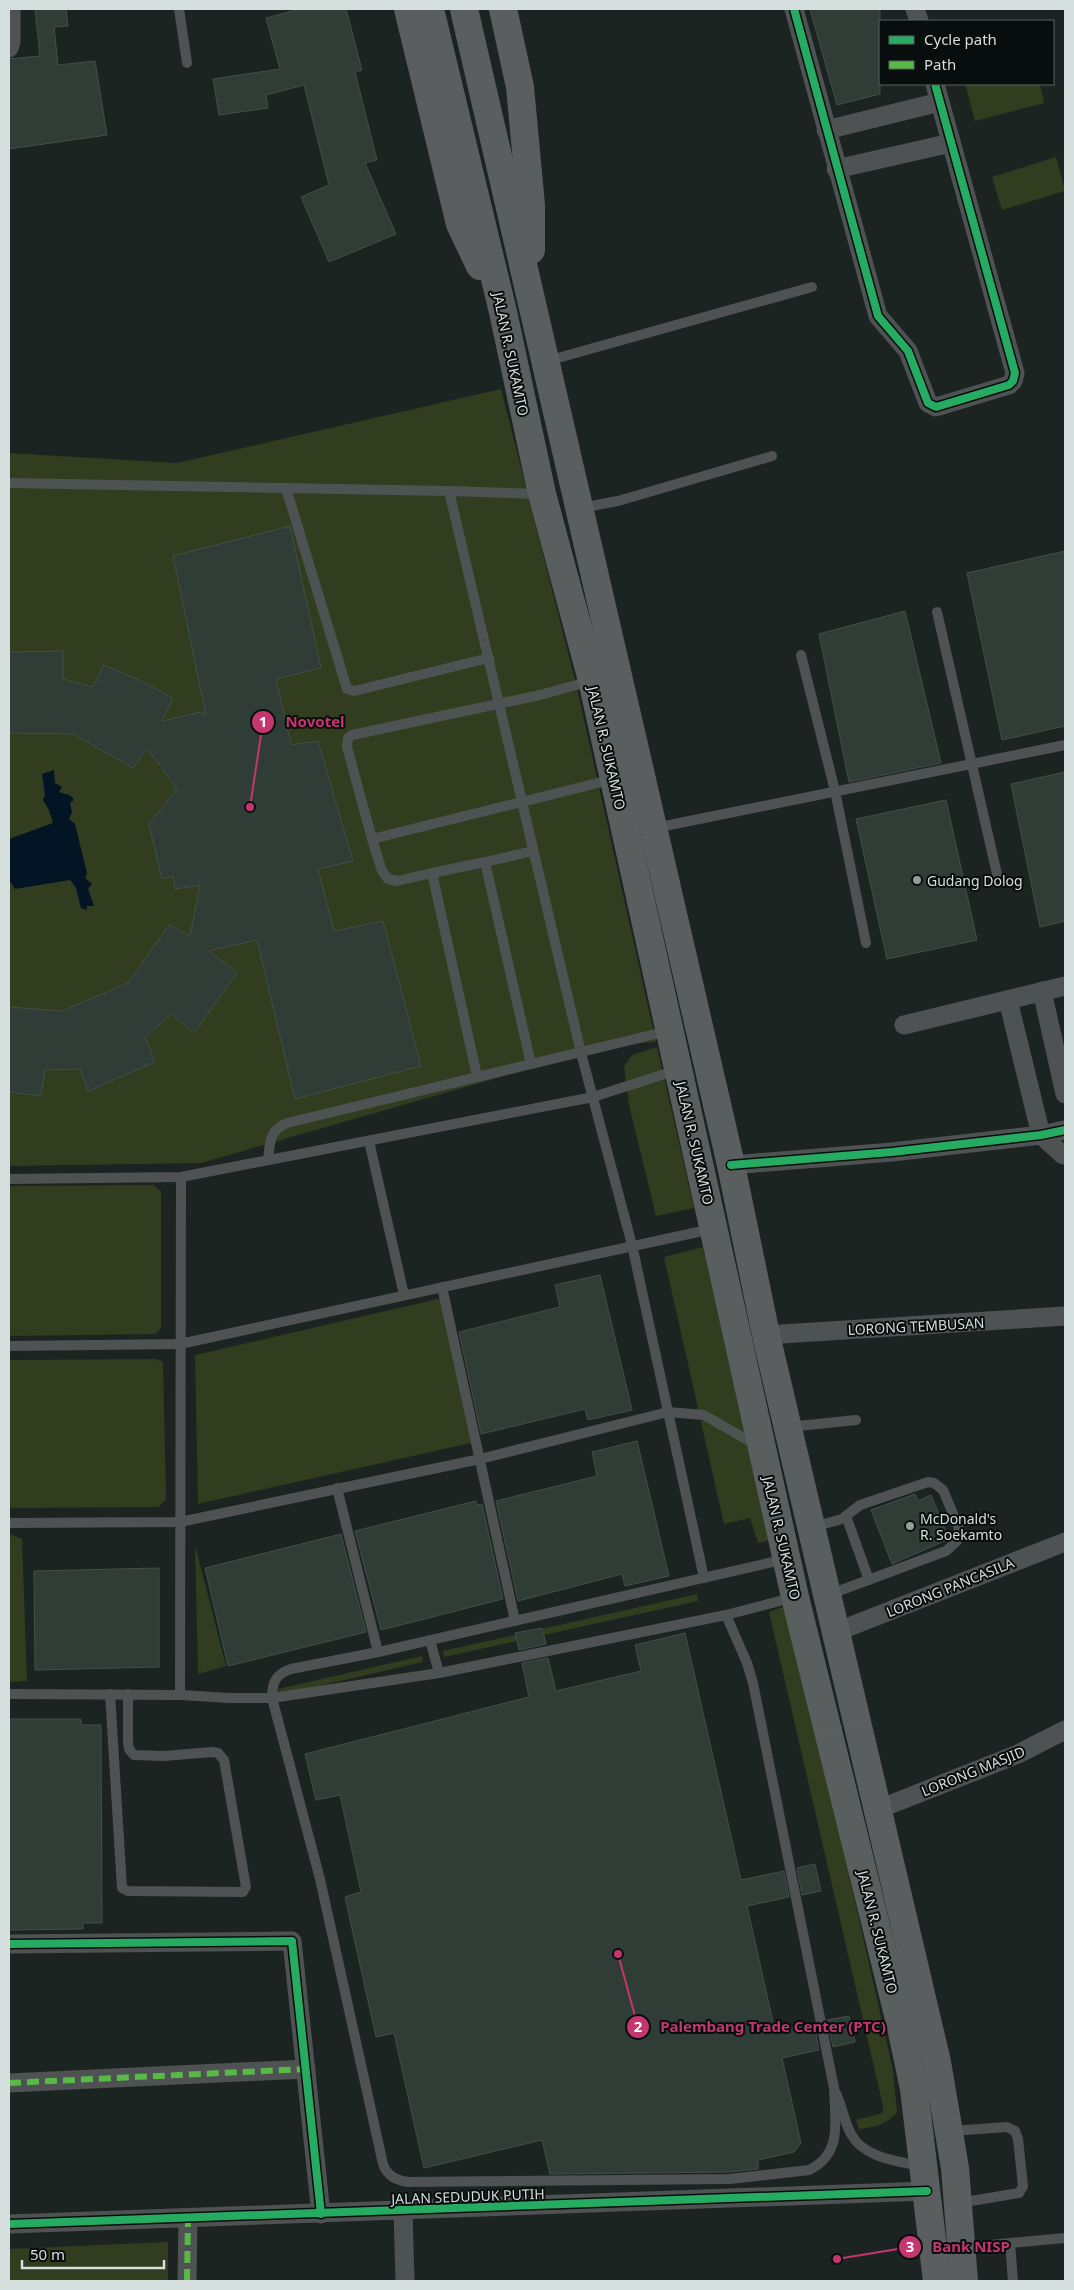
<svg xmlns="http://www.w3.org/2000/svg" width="1074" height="2290" viewBox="0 0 1074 2290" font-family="'Noto Sans',sans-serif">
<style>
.green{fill:#313d1e}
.water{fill:#031524}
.building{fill:#2f3d36;stroke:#464d4a}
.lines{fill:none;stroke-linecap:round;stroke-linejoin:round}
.service{stroke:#4f5252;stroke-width:10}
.minor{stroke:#4f5252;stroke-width:19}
.trunk{stroke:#5a5e5f;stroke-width:28}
.path-bridge{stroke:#5d6162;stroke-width:3;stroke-dasharray:2.5 2.5;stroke-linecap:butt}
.quiet{stroke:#58b947;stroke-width:6;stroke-dasharray:12 6;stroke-linecap:butt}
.cycleway-casing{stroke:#080e0d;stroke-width:11}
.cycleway{stroke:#26ab63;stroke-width:8}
.poi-dot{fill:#949e9c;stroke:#080e0d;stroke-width:2}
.labels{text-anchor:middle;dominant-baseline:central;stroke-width:4;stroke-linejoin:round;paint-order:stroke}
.street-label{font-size:14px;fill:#d5dfdd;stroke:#080e0d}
.poi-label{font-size:14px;fill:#d5dfdd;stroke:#080e0d;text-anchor:start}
.leader{fill:none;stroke:#c5366e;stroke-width:2}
.callout-dot{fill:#c5366e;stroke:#080e0d;stroke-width:2}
.mark-label{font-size:15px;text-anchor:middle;font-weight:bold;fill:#fff}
.callout-label{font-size:15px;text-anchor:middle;font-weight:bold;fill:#c5366e;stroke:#080e0d;stroke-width:4;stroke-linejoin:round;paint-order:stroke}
</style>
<rect width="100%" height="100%" fill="#1c2422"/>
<!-- green -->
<g class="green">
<polygon points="965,84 1040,84 1044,103 975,121"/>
<polygon points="1056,157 1065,191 1002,210 992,177"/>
<polygon points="501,389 576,684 656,1042 612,1045 201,1163 9,1166 9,453 177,463"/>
<polygon points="657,1047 694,1208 656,1216 629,1105 624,1067 632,1055"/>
<polygon points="153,1185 161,1191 161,1328 155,1334 9,1336 9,1186"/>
<polygon points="703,1247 770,1540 758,1543 750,1518 724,1524 664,1257"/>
<polygon points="442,1298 475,1442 198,1504 195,1355"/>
<polygon points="156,1359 163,1362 166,1499 159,1507 9,1508 9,1360"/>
<polygon points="9,1534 22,1539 27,1681 9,1682"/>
<polygon points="195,1545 226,1666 198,1674"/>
<polygon points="697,1594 698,1601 444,1657 443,1651"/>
<path d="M788 1605 893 2070 897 2112C887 2125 874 2127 859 2129L856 2120 883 2113V2106L769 1612Z"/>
<polygon points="422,1656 423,1662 279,1695 278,1689"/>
<polygon points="168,2242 168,2281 9,2281 9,2249"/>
</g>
<!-- water -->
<polygon class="water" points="54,770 55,783 62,787 59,792 71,796 74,800 70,803 72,812 69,819 75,824 87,873 85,878 92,884 88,889 94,906 87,906 87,910 81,908 76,888 70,880 15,889 9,880 9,839 53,823 49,810 43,800 45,795 42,774"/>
<!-- building -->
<g class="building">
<polygon points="35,9 66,9 68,26 54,27 58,65 95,61 107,135 9,149 9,59 40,56"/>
<polygon points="300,9 346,9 362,70 355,72 377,160 365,163 396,234 329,262 301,197 329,185 304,85 266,95 268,108 219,115 213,79 280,69 266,18"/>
<polygon points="810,9 880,9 880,94 837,105"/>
<polygon points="290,526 321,668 276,679 291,745 318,741 353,861 318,869 334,931 383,921 421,1066 295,1099 257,940 209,951 237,973 194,1033 171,1014 145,1037 155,1062 88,1091 80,1069 45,1070 41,1096 9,1092 9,1007 62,1011 128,983 169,925 190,936 200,885 175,889 173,876 162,879 149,824 177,789 147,748 133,768 73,734 9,733 9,652 63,651 63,679 93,687 104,665 139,680 173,698 162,721 201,712 206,715 173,556"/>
<polygon points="1065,551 1065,726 1002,740 967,573"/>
<polygon points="905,611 941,763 849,782 819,634"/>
<polygon points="1065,772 1065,921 1040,927 1011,784"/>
<polygon points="946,800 977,940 887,959 856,819"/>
<polygon points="600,1275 632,1410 588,1420 585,1409 481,1434 459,1332 560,1307 555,1285"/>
<polygon points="637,1441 669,1576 625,1586 622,1574 518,1601 496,1501 597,1476 592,1452"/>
<polygon points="915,1494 918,1501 931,1495 949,1539 892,1564 871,1510"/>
<polygon points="476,1501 477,1505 482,1504 503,1599 381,1630 355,1531"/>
<polygon points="341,1534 366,1632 228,1666 205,1568"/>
<polygon points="159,1568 159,1667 35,1670 34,1571"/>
<polygon points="542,1628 546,1644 519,1650 515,1633"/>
<polygon points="685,1633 741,1880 784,1871 789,1897 747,1906 775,2031 814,2023 819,2050 782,2058 801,2143 794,2152 758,2160 758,2169 730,2172 550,2174 542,2140 424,2168 394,2033 376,2037 345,1897 361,1892 340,1795 316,1800 305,1754 529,1697 522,1663 548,1658 556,1691 641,1671 635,1645"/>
<polygon points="9,1719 81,1719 81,1725 101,1725 102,1923 83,1923 83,1929 9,1930"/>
<polygon points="815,1864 821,1891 802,1895 797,1868"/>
<polygon points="849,2016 855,2042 833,2047 827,2020"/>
</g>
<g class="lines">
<!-- service -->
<g class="service">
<polyline points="179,9 187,63"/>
<polyline points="547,361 812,287"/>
<polyline points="9,483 449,491 581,1053 632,1245 704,1578"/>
<polyline points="286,488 347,689 354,691 489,658"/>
<polyline points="449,491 541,494"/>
<polyline points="581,508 618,501 772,456"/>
<polyline points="937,612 997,874"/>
<polyline points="801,655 835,791 866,943"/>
<polyline points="591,681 540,695 352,735 348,738 347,747 372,839 614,779"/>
<polyline points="655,828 1065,745"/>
<polyline points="372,839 382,871 388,879 397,881 432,873"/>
<polyline points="485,862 533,851"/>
<polyline points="477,1076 432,873 485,862 531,1064"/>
<polyline points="369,1141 404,1295"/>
<path d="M268 1160C270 1143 269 1130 287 1123L668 1031"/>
<polyline points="9,1179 181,1177 593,1097 677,1070"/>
<polyline points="442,1287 515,1621"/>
<polyline points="9,1346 180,1344 712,1229"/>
<polyline points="789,1427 856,1420"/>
<polyline points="337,1488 378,1652"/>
<polyline points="846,1516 869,1580"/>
<polyline points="9,1523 180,1522 480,1459 668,1412 704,1415 756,1445"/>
<polyline points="813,1527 842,1519 860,1505 928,1482 934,1483 943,1490 959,1528 957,1541 946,1551 828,1595"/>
<path d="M726 1615 747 1663 753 1683 834 2088C835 2120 843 2154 809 2170L730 2179 408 2182C396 2180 387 2176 383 2164L320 1879 272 1698C272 1682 276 1674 291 1669L378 1652 786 1559"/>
<polyline points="430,1640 439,1673"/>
<polyline points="9,1694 180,1695 229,1698 272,1698 439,1673 726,1615 795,1597"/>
<polyline points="110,1694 122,1888 128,1891 243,1892 246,1887 224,1760 218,1753 212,1752 164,1756 134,1755 129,1749 128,1742 128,1694"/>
<polyline points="180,1695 181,1177"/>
<path d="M836 2093C842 2106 844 2121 851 2134 864 2158 897 2161 921 2166"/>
<polyline points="951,2131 1007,2127 1015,2131 1018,2139 1023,2186 1019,2193 959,2203"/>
<polyline points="963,2248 1010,2243"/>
<polyline points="1013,2281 1010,2243 1065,2238"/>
</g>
<!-- minor -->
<g class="minor">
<polyline points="794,9 878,316 908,351 928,403 936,407 1009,385 1013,381 1015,373 935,84"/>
<polyline points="915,9 919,21"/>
<polyline points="9,48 11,42 11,9"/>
<polyline points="826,130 940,102"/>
<polyline points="836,169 951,143"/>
<polyline points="1042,991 1065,1094"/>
<polyline points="1008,1000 1041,1135 1063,1155"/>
<polyline points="904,1025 1065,986"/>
<polyline points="731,1165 892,1152 1041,1135 1065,1130"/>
<polyline points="766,1335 1065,1316"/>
<polyline points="836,1632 1065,1542"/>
<polyline points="879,1809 1018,1754 1065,1730"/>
<polyline points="9,1944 292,1941 321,2214"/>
<polyline points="9,2083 306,2069"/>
<polyline points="403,2211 405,2281"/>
<polyline points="9,2224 927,2191"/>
<polyline points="187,2281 188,2218"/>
</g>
<!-- trunk -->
<g class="trunk">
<polyline points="408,9 460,224 480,266"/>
<polyline points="430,9 503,312 542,494 592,680 795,1597 901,2027 914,2089 937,2281"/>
<polyline points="464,9 731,1165 766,1335 937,2062 955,2168 964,2281"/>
<polyline points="503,9 520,87 531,205 531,250"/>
</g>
<!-- path-bridge -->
<polyline class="path-bridge" points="820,1733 866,1720"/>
<!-- quiet -->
<g class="quiet">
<polyline points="9,2083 306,2069 306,2066"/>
<polyline points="187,2281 188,2218"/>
</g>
<!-- cycleway casing -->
<g class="cycleway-casing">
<g id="cycleway">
<polyline points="794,9 878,316 908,351 928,403 936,407 1009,385 1013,381 1015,373 935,84"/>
<polyline points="731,1165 892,1152 1041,1135 1065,1130"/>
<polyline points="9,1944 292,1941 321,2214"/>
<polyline points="9,2224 927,2191"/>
</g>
</g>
<!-- cycleway -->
<use href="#cycleway" class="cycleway"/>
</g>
<!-- markers -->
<g class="poi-dot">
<circle cx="917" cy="880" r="5"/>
<circle cx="910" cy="1526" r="5"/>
</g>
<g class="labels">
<!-- street labels -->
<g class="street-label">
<text transform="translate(511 354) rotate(78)">JALAN R. SUKAMTO</text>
<text transform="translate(607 748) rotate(77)">JALAN R. SUKAMTO</text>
<text transform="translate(695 1143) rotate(77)">JALAN R. SUKAMTO</text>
<text transform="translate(916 1326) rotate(-3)">LORONG TEMBUSAN</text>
<text transform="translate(782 1538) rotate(77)">JALAN R. SUKAMTO</text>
<text transform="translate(950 1587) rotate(-22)">LORONG PANCASILA</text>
<text transform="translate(973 1771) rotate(-22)">LORONG MASJID</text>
<text transform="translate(878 1932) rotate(76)">JALAN R. SUKAMTO</text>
<text transform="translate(468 2196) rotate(-2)">JALAN SEDUDUK PUTIH</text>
</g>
<!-- poi labels -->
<g class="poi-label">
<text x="927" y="880">Gudang Dolog</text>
<text x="920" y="1518">McDonald's<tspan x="920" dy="16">R. Soekamto</tspan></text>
</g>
</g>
<!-- callouts -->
<path class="leader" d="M250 807L263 722M618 1954L638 2027M837 2259L910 2247"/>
<g class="callout-dot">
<circle cx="250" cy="807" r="5"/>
<circle cx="618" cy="1954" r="5"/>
<circle cx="837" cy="2259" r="5"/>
<circle cx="263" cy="722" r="12"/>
<circle cx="638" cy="2027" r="12"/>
<circle cx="910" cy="2247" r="12"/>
</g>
<g class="mark-label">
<text x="263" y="727">1</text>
<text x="638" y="2032">2</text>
<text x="910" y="2252">3</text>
</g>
<g class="callout-label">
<text x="315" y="727">Novotel</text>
<text x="773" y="2032">Palembang Trade Center (PTC)</text>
<text x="971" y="2252">Bank NISP</text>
</g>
<!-- border -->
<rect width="1074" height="2290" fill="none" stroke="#d5dfdd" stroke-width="20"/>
<!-- legend -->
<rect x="879" y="20" width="175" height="65" fill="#080e0d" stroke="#5a6260"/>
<rect x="889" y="36" width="25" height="8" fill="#26ab63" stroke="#5a6260"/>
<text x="924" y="45" font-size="15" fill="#d5dfdd">Cycle path</text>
<rect x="889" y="61" width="25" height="8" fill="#58b947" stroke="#5a6260"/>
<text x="924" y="70" font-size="15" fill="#d5dfdd">Path</text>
<!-- scale -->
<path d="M22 2260v8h142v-8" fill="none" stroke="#d5dfdd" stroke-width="2.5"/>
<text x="30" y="2260" font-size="15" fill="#d5dfdd" stroke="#080e0d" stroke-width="4" paint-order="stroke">50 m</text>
</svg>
